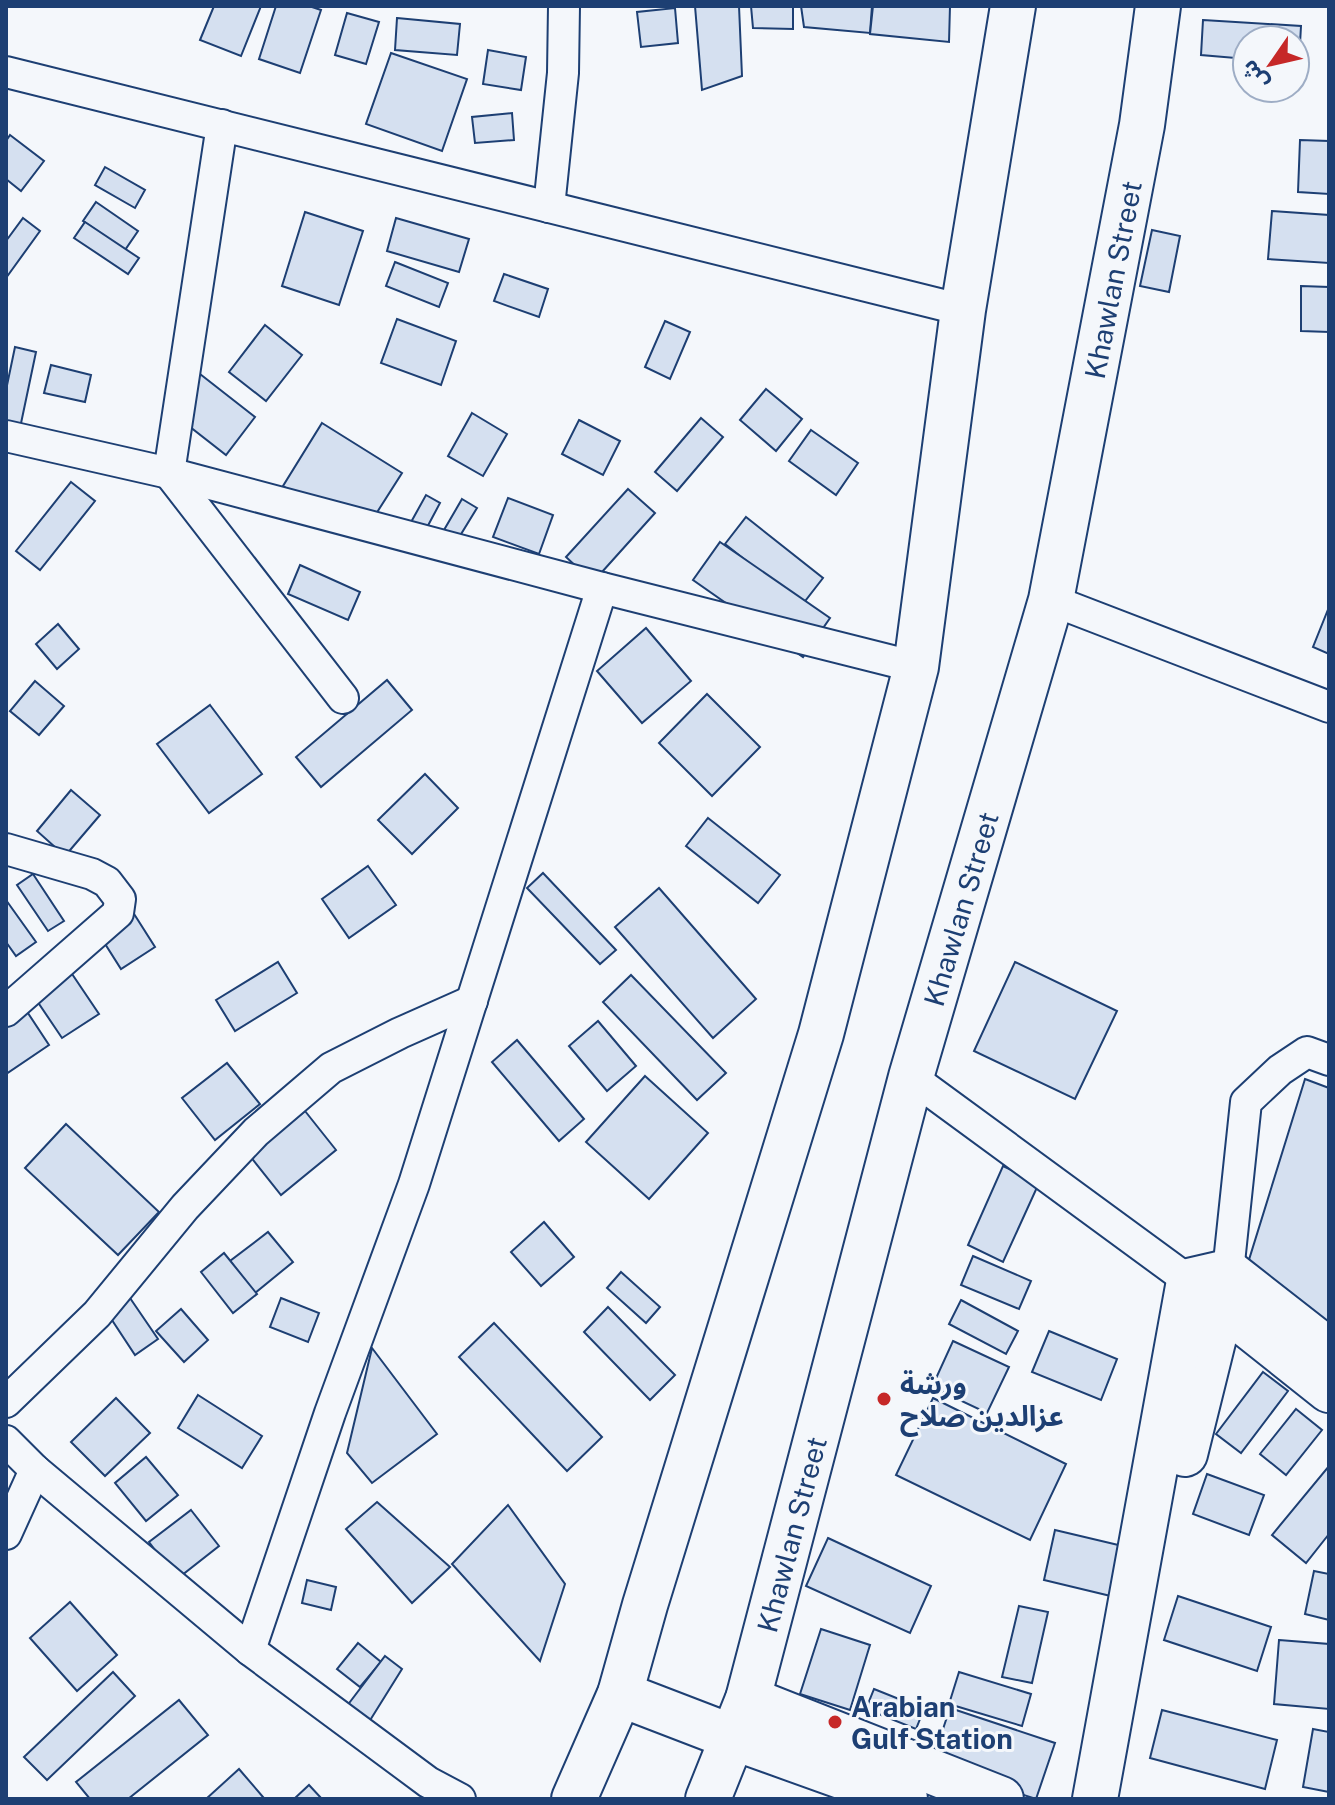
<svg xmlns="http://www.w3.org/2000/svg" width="1335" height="1805" viewBox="0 0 1335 1805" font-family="'Public Sans','Noto Sans Arabic',sans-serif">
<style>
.building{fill:#d5e0f0;stroke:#1d3f73;stroke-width:2}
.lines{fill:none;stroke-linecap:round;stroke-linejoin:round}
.street-casing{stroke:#1d3f73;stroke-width:34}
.secondary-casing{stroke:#1d3f73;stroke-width:48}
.primary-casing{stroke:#1d3f73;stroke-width:48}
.street{stroke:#f4f7fb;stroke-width:30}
.secondary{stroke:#f4f7fb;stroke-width:44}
.primary{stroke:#f4f7fb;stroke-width:44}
.poi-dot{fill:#c62828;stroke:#f4f7fb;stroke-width:3}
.labels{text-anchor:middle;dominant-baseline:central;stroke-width:6;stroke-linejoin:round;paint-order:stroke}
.street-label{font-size:28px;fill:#1d3f73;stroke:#f4f7fb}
.poi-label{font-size:28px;font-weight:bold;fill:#1d3f73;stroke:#f4f7fb;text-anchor:start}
</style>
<rect width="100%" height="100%" fill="#f4f7fb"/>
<!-- building -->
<g class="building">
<polygon points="214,6 261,6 241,56 200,40"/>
<polygon points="276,6 309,6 321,10 300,73 259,59"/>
<polygon points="695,6 739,6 742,76 702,90"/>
<polygon points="751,6 793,6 793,29 753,28"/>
<polygon points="801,6 872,6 870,33 804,27"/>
<polygon points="873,6 950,6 949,42 870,34"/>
<polygon points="675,8 678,43 641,47 637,12"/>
<polygon points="347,13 379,22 366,64 335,55"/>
<polygon points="397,18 460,24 457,55 395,50"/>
<polygon points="1203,20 1301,26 1299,62 1295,62 1295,40 1247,40 1247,59 1201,55"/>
<polygon points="488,50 526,57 521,90 483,84"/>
<polygon points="391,53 467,79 442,151 366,124"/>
<polygon points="512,113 514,140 475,143 472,117"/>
<polygon points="10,135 44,161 21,191 6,179 6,141"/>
<polygon points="1300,140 1329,141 1329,194 1298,192"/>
<polygon points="105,167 145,190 135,208 95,185"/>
<polygon points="96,202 138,231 125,250 83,221"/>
<polygon points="1272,211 1329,215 1329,263 1268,259"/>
<polygon points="305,212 363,231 339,305 282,286"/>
<polygon points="23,218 40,231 6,278 6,241"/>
<polygon points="396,218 469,239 459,272 387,251"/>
<polygon points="85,222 139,258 128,274 74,238"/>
<polygon points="1152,230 1180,236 1169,292 1140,286"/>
<polygon points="395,262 448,283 439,307 386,286"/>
<polygon points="504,274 548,289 539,317 494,301"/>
<polygon points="1301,286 1329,287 1329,332 1301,331"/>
<polygon points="397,319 456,341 441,385 381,363"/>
<polygon points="665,321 690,332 670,379 645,367"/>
<polygon points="265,325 302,355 266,401 229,372"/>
<polygon points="15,347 36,352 20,428 6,425 6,390"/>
<polygon points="51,365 91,375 85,402 44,393"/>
<polygon points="200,374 255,417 226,455 171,412"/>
<polygon points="766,389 802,419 776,451 740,420"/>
<polygon points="472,413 507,434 483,476 448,456"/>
<polygon points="701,418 723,437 677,491 655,472"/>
<polygon points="579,420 620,441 603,475 562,454"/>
<polygon points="322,423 402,473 362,536 283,486"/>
<polygon points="811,430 858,463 836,495 789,461"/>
<polygon points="71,482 95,501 40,570 16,551"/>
<polygon points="628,489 655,513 593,582 566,557"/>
<polygon points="426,495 440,503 424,533 410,524"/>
<polygon points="508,498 553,515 539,554 493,537"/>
<polygon points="462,499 477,508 458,539 444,530"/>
<polygon points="746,517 823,578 802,605 725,544"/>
<polygon points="720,542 830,618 803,657 693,580"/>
<polygon points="300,565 360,592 348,620 288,594"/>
<polygon points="1329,607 1329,654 1313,647"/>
<polygon points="58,624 79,649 57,669 36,644"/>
<polygon points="646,628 691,681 642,723 597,671"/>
<polygon points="387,680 412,710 321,787 296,757"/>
<polygon points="35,681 64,706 39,735 10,711"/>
<polygon points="707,694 760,747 712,796 659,743"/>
<polygon points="210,705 262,774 209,813 157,744"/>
<polygon points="425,774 458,808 412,854 378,820"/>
<polygon points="71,790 100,815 65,856 37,831"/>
<polygon points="708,818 780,875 758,903 686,846"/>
<polygon points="368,866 396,905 349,938 322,899"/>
<polygon points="543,873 616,950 600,964 527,888"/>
<polygon points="33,874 64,921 48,931 17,885"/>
<polygon points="659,888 756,999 713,1038 615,927"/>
<polygon points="6,900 36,942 16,956 6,942"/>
<polygon points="129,906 155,947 121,969 95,928"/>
<polygon points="278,962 297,993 235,1031 216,1000"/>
<polygon points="1015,962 1117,1011 1075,1099 974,1051"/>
<polygon points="66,965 99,1014 62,1038 29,989"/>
<polygon points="631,975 726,1073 697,1100 603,1002"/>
<polygon points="22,1004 49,1045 6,1074 6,1014"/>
<polygon points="598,1021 636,1066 607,1091 569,1046"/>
<polygon points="517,1040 584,1119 559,1141 492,1062"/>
<polygon points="227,1063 260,1104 215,1140 182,1098"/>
<polygon points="645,1076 708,1133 649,1199 586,1142"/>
<polygon points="1305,1079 1329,1088 1329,1326 1248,1263"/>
<polygon points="305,1111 336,1150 281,1195 250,1156"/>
<polygon points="66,1124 159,1212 118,1255 25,1168"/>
<polygon points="1003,1166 1039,1183 1003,1262 968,1245"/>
<polygon points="544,1222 574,1257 541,1286 511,1252"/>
<polygon points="268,1232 293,1262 255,1293 230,1261"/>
<polygon points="224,1253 257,1294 233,1313 201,1272"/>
<polygon points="973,1256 1031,1281 1019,1309 961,1285"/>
<polygon points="621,1272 660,1307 646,1323 607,1288"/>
<polygon points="130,1298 158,1339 135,1355 108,1314"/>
<polygon points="281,1298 319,1313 308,1342 270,1327"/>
<polygon points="961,1300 1018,1331 1006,1354 949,1324"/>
<polygon points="608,1307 675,1375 650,1400 584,1332"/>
<polygon points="181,1309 208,1340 184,1362 156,1331"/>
<polygon points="494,1323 602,1437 567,1471 459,1357"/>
<polygon points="1049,1331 1117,1359 1101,1400 1032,1372"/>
<polygon points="953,1341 1009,1367 987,1413 932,1387"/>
<polygon points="372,1348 437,1434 372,1483 347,1453"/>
<polygon points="1263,1372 1288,1391 1241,1453 1216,1434"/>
<polygon points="198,1395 262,1436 242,1468 178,1428"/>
<polygon points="116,1398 150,1433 105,1476 71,1442"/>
<polygon points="933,1398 1066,1464 1030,1540 896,1475"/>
<polygon points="1296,1409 1322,1430 1286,1475 1260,1454"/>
<polygon points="146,1457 178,1495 146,1521 115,1483"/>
<polygon points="1329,1466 1329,1534 1306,1563 1272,1535"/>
<polygon points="1207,1474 1264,1495 1249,1535 1193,1514"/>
<polygon points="377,1502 450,1567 412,1603 346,1529"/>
<polygon points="508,1505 565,1584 540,1661 452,1564"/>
<polygon points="191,1510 219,1546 177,1579 149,1542"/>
<polygon points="1055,1530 1131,1548 1119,1598 1044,1580"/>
<polygon points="828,1538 931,1586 910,1633 806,1586"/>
<polygon points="1314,1571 1329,1574 1329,1620 1305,1614"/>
<polygon points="307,1580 336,1587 331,1610 302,1603"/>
<polygon points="1178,1596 1271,1627 1257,1671 1164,1640"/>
<polygon points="70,1602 117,1655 77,1691 30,1638"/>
<polygon points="1019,1606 1048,1612 1032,1683 1002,1677"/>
<polygon points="821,1629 870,1645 850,1710 800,1694"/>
<polygon points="1279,1640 1329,1644 1329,1709 1274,1704"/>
<polygon points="358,1643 381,1662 360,1687 337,1669"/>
<polygon points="385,1656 402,1669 359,1738 337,1719"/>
<polygon points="113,1672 135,1696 47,1780 24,1757"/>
<polygon points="959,1672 1031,1694 1022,1726 949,1704"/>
<polygon points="874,1689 924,1709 916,1729 866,1709"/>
<polygon points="179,1700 208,1735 128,1799 90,1799 76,1782"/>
<polygon points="950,1708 1055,1743 1036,1799 931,1765"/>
<polygon points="1162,1710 1277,1740 1265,1789 1150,1758"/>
<polygon points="1313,1729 1329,1732 1329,1792 1303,1787"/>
<polygon points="239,1769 263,1797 261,1799 206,1799"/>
<polygon points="309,1785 322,1799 294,1799"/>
</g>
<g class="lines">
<!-- street casing -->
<g class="street-casing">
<g id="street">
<polyline points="6,72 963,310"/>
<polyline points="549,207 563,73 564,6"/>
<polyline points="6,436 169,473 222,125"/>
<polyline points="169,473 602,588 916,667"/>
<polyline points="169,473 343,698"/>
<polyline points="1051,600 1329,707"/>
<polyline points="6,849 92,874 107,882 120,899 118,913 6,1011"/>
<polyline points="911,1077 1222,1305 1228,1272 1246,1102 1280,1070 1307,1052 1329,1060"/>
<polyline points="6,1402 97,1314 185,1207 256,1132 331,1068 400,1033 472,1001"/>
<polyline points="6,1441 35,1470 250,1650 428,1782 460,1799"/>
<polyline points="6,1534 35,1470"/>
<polyline points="250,1650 330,1413 414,1184 602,588"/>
</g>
</g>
<!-- secondary casing -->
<g class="secondary-casing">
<g id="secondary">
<polyline points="1185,1454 1222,1305 1329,1390"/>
<polyline points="620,1694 732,1737 905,1799"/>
<polyline points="748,1699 1001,1799"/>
<polyline points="1095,1799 1189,1281 1228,1272 1329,1351"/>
</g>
</g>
<!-- primary casing -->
<g class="primary-casing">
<g id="primary">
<polyline points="574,1799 620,1694 645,1605 821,1034 916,667 963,310 1013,6"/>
<path id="s1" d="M708 1799 748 1699 911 1077 1051 600 1142 125 1158 6"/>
</g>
</g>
<!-- street -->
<use href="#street" class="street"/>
<!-- secondary -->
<use href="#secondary" class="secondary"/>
<!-- primary -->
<use href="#primary" class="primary"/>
</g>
<!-- markers -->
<g class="poi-dot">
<circle cx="884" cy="1399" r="8"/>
<circle cx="835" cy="1722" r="8"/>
</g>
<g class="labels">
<!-- street labels -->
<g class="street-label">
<text stroke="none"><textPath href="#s1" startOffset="1574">Khawlan Street</textPath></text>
<text stroke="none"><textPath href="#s1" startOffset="926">Khawlan Street</textPath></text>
<text stroke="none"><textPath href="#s1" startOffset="278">Khawlan Street</textPath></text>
</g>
<!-- poi labels -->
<g class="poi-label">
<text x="900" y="1383">ورشة<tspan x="900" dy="32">عزالدين صلاح</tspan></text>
<text x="851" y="1706">Arabian<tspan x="851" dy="32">Gulf Station</tspan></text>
</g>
</g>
<!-- border -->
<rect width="1335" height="1805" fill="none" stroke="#1d3f73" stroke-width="16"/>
<!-- north arrow -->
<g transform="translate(1271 64) rotate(236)"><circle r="38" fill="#f4f7fb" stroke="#9eadc5" stroke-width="2"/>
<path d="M0-6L14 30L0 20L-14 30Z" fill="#c62828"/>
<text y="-12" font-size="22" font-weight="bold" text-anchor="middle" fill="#1d3f73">ش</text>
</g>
</svg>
